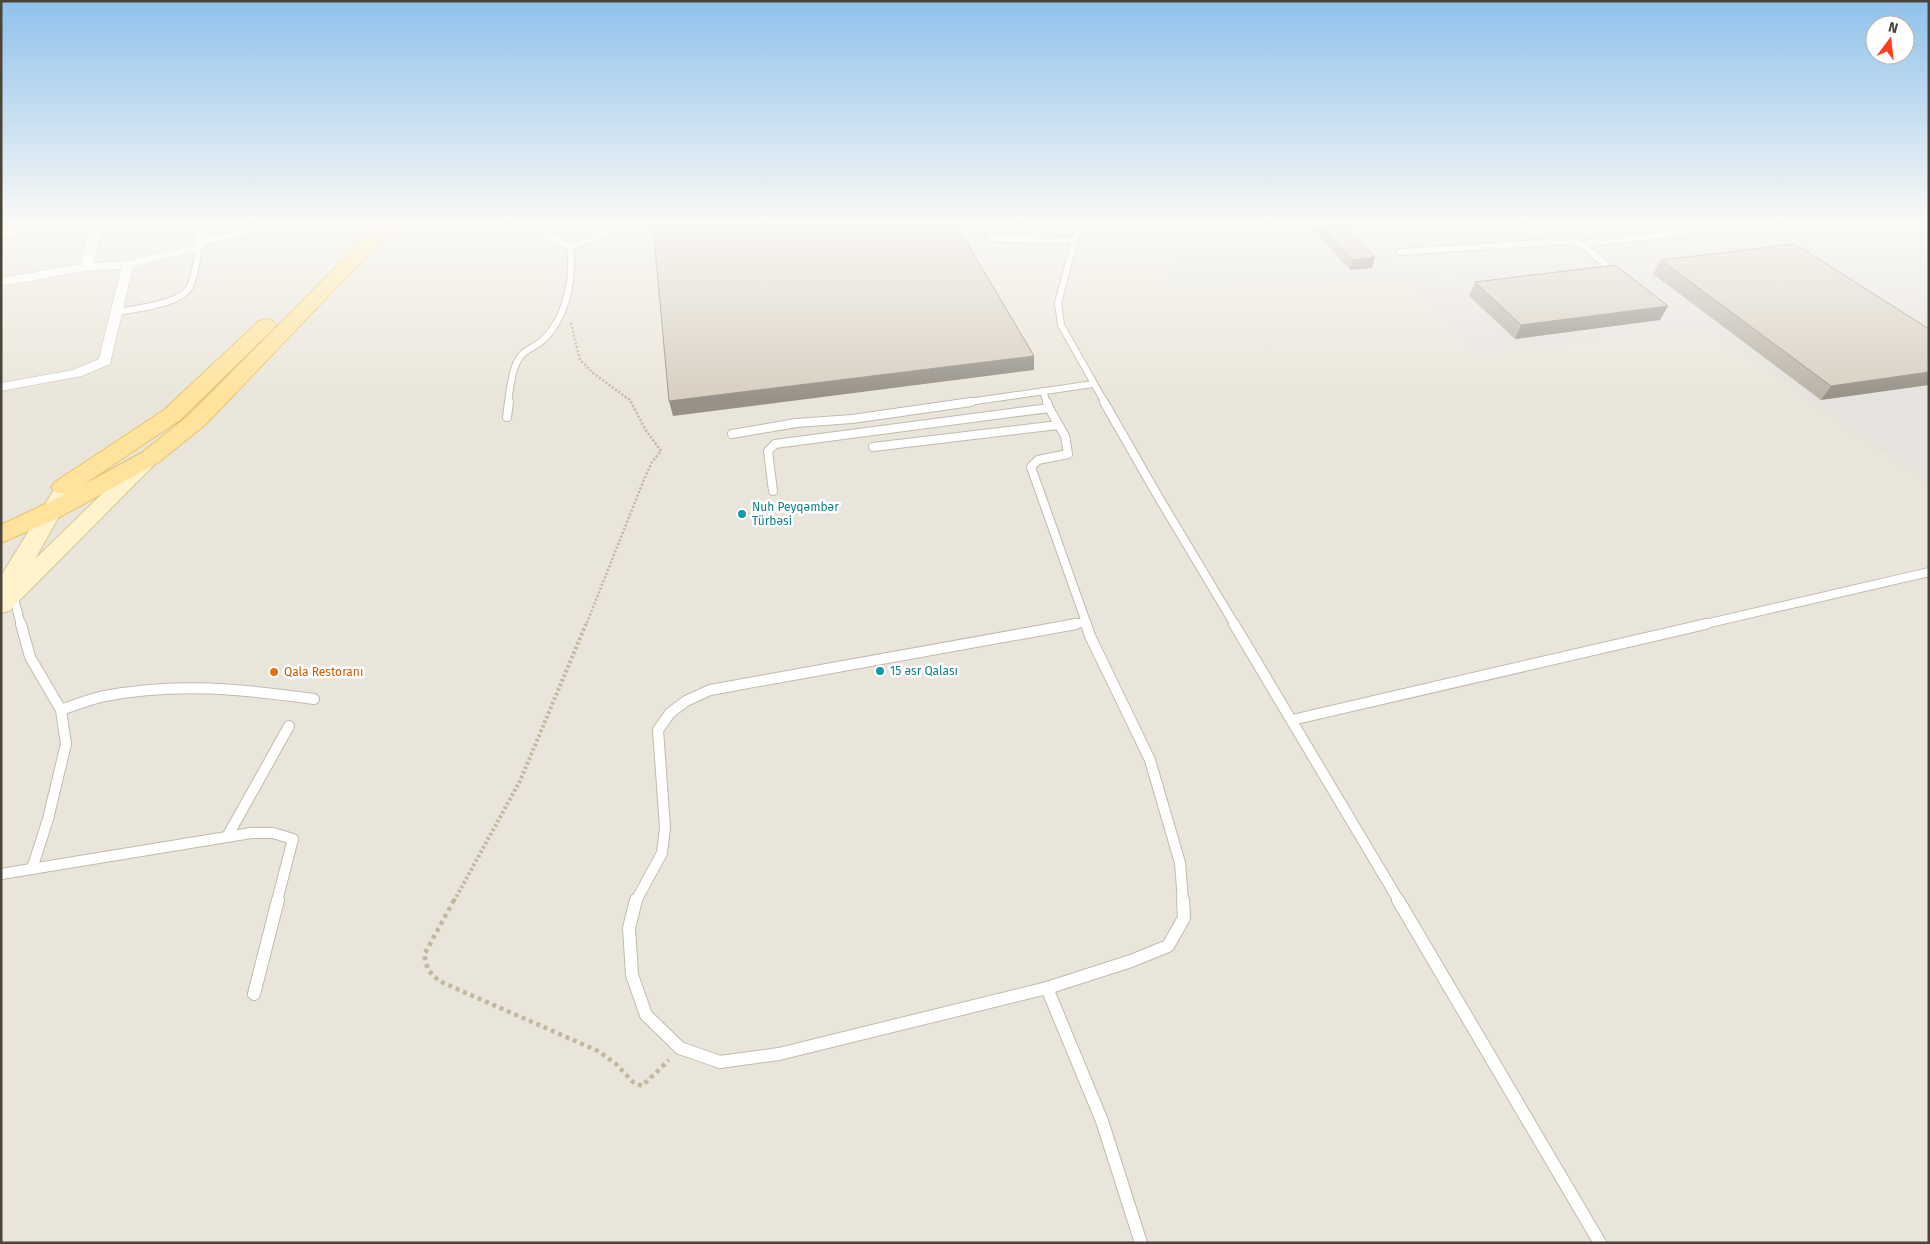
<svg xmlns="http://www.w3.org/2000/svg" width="1930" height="1244" viewBox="0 0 1930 1244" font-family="'Fira Sans',sans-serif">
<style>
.residential{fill:#eae5da}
.industrial{fill:#e6e2dd}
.parking{fill:#e5e3e0}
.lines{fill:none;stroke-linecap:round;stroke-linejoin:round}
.lane-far3-casing{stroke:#c2bbae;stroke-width:8}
.lane-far2-casing{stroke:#c2bbae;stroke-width:10}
.lane-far1-casing{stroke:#c2bbae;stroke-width:12}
.lane-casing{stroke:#c2bbae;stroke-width:14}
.street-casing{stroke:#c2bbae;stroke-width:1}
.secondary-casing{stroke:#d6c79b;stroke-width:2}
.primary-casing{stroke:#e6c16a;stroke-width:2}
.path-far2{stroke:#c4b79f;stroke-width:2.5;stroke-dasharray:2 2;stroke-linecap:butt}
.path-far1{stroke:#c4b79f;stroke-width:4;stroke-dasharray:2.5 2.5;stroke-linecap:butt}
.path{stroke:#c4b79f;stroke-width:4.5;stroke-dasharray:4 4;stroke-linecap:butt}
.lane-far3{stroke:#fff;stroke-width:6}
.lane-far2{stroke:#fff;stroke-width:8}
.lane-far1{stroke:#fff;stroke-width:10}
.lane{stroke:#fff;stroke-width:12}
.street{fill:#fff;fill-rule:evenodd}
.secondary{fill:#fff3cd;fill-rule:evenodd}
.primary{fill:#ffe39c;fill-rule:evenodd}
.wall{fill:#bab2a6}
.shaded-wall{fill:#979187}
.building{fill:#d8cfc1;stroke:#979187}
.culture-dot{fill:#0f9aa8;stroke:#fff;stroke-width:2}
.food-dot{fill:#e8710a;stroke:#fff;stroke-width:2}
.labels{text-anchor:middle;stroke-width:5;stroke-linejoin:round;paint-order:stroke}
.culture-label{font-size:12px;fill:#0d838f;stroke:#fff;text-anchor:start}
.food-label{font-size:12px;fill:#c56008;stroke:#fff;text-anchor:start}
</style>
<rect width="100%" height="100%" fill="#f6f3ec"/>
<!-- residential -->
<rect class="residential" x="1" y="224" width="1928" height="1019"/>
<!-- industrial -->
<path class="industrial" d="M1172,224H1356L1405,268L1583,248L1865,224H1906L1929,236V483L1702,327L1476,356L1407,282L1168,289Z"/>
<!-- parking -->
<path class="parking" d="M1574,249L1594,263L1442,281L1426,266Z"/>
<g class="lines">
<defs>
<g id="lane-far3">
<path d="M990,224L988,226L992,237L996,239L1074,240"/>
<path d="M1061,224H1078"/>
<path d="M1079,224L1058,303L1061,325L1105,403"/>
<path d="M200,242L259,230L270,224"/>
<path d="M1582,244L1616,274"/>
<path d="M570,247L618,229"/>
<path d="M1400,252L1566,241L1582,244L1759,224"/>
<path d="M117,312C134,309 180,304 189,288C196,277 196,260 199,247"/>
<path d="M1043,391L1047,403"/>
<path d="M508,403C510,389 511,374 517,362C522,350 534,348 543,340C567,317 574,278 570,247L528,224"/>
<path d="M962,403L1093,384"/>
</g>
<g id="lane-far2">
<path d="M1104,402L1159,498L1235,625"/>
<path d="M1049,408L1065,436L1068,454L1038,460L1031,467L1086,622"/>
<path d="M507,417L509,402"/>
<path d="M732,434L796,423L852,419L971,402"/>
<path d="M873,447L1058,425"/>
<path d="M773,491L768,451L775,444L1049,408L1047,402"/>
<path d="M13,595L21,625"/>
<path d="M1086,622L1087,625"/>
<path d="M1070,625L1086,622"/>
<path d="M1701,625L1929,572"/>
</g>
<g id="lane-far1">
<path d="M21,624L30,657L61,710L66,744L48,819L32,869"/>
<path d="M1086,624L1090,636L1150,760L1180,863L1183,901"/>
<path d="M1234,624L1399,901"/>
<path d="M61,710C75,705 90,699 105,696C176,682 243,689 314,699"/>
<path d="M1292,720L1706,624"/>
<path d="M227,837L289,726"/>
<path d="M1,874L251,833H273L293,839L277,901"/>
<path d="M636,901L662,853L665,828L658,730L670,713L686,701L710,690L1076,624"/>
</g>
<g id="lane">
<path d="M636,900L629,928L632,975L646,1015L680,1048L720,1062L779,1054L1047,988L1131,961L1168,946L1184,918L1183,900"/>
<path d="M1398,900L1600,1243"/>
<path d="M1047,988L1102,1121L1141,1243"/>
<path d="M254,994L278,900"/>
</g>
<g id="street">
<path d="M42,224H66L60,227L1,238V232Z"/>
<path d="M91,224H103L93,263L128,261L194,245L200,224H212L203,249L133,267L110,364L82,376L1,391V383L73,370L99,359L121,269L86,271L1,286V278L81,264Z"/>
</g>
<g id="secondary">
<path d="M1916,224H1929V232L1919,227Z"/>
<path d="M151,451L158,453L161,457L158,461L9,611L1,613V576L60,480L67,478L74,480L77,485L35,559L144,453Z"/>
</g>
<path id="primary" d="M379,224H397L206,424L159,462L62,516L1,543V525L66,494L55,492L51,487L55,482L164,410L259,321L266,319L273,321L276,325L273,329L180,420L83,485L143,452L190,414Z"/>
</defs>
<!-- lane-far3 casing -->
<use href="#lane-far3" class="lane-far3-casing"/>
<!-- lane-far2 casing -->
<use href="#lane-far2" class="lane-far2-casing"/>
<!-- lane-far1 casing -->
<use href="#lane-far1" class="lane-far1-casing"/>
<!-- lane casing -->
<use href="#lane" class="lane-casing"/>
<!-- street casing -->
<use href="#street" class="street-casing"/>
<!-- secondary casing -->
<use href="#secondary" class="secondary-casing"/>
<!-- primary casing -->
<use href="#primary" class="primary-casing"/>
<!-- path-far2 -->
<path class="path-far2" d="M571,323L580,360L593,373L630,400L645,429L661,451L652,462L645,477L586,625"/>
<!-- path-far1 -->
<path class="path-far1" d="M454,901L520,781L586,624"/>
<!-- path -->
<path class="path" d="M454,900L424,955L428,970L439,981L598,1051L616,1064L633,1082L642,1086L669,1060"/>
<!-- lane-far3 -->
<use href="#lane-far3" class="lane-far3"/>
<!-- lane-far2 -->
<use href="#lane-far2" class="lane-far2"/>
<!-- lane-far1 -->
<use href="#lane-far1" class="lane-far1"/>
<!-- lane -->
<use href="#lane" class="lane"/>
<!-- street -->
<use href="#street" class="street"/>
<!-- secondary -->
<use href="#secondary" class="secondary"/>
<!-- primary -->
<use href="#primary" class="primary"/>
</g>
<!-- wall -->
<g class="wall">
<path d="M1308,224H1343L1372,268L1350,270Z"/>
<path d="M1661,260L1929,329L1821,400L1653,274Z"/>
<path d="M1475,282L1668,306L1660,320L1515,339L1469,296Z"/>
</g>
<!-- shaded-wall -->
<g class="shaded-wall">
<path d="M1375,257L1372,268L1350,270L1353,260Z"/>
<path d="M1668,306L1660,320L1515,339L1521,325Z"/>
<path d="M1034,356V370L673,416L669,401Z"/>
<path d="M1929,372V385L1821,400L1831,386Z"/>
</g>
<!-- building -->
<g class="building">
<path d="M670,224H956L1034,356L669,401L653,226Z"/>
<path d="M1320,224H1343L1375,257L1353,260Z"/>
<path d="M1795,244L1929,329V372L1831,386L1661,260Z"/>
<path d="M1615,265L1668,306L1521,325L1475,282Z"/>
</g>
<!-- sky -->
<linearGradient id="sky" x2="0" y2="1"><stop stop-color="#8fc1ec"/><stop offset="0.56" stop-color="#fbfaf6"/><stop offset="1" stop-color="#fbfaf6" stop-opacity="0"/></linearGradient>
<rect width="1930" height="398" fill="url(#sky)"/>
<!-- markers -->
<g class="culture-dot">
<circle cx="742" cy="514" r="5"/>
<circle cx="880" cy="671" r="5"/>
</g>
<circle class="food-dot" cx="274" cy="672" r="5"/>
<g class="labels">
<!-- culture labels -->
<g class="culture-label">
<text x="752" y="511">Nuh Peyqəmbər<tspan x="752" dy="14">Türbəsi</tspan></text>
<text x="890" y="675">15 əsr Qalası</text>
</g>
<!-- food labels -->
<g class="food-label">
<text x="284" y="676">Qala Restoranı</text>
</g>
</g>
<!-- border -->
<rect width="1930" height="1244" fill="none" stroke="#4b4439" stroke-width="5"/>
<!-- north arrow -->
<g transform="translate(1890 40) rotate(15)"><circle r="24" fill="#ffffff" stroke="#b7b4b0"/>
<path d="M0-4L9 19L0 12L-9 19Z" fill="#fc3f1d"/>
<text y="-8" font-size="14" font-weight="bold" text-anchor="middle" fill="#4b4439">N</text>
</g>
</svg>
